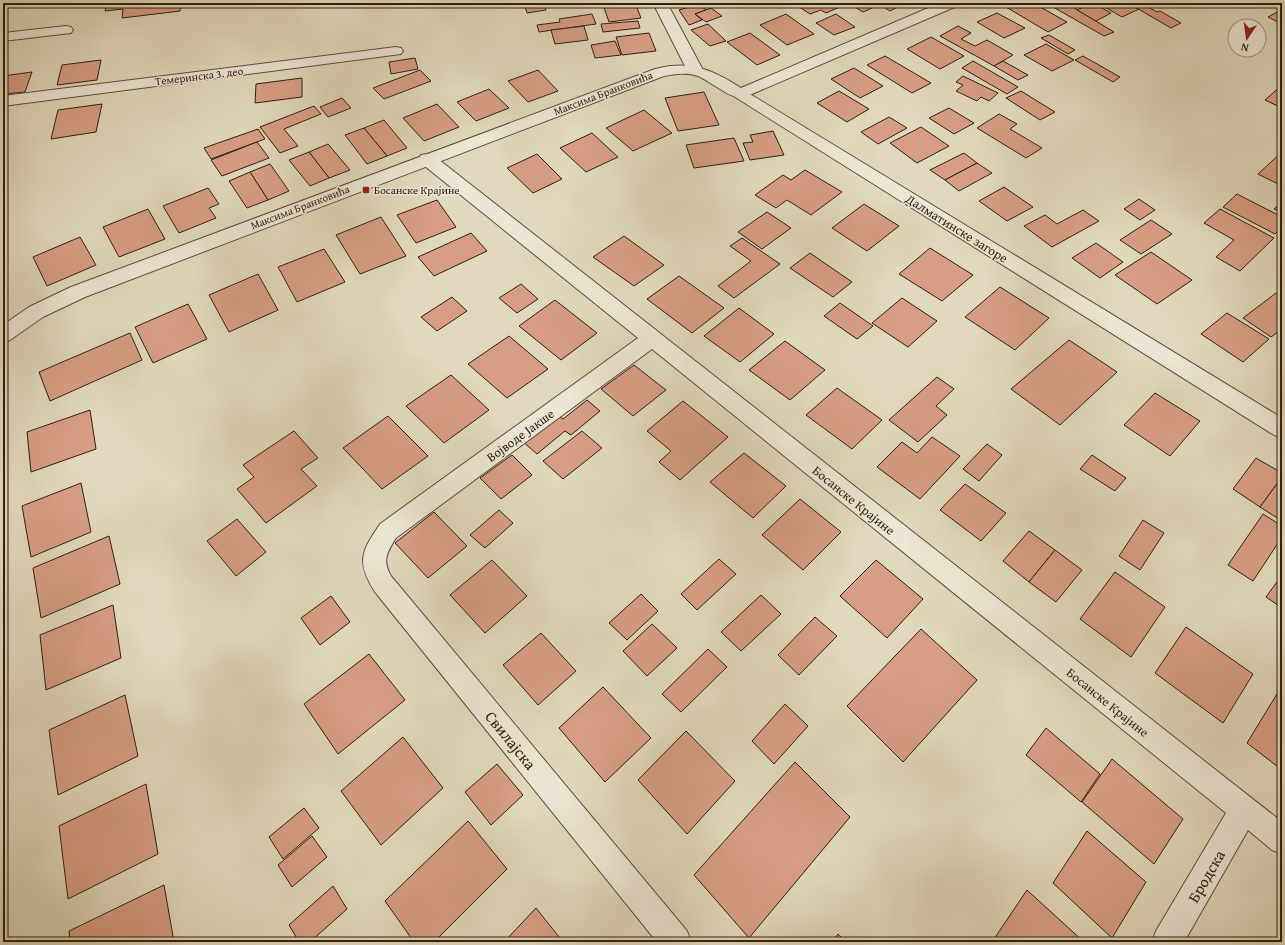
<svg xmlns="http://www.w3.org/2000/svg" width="1285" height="945" viewBox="0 0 1285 945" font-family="'Gentium Book Plus',serif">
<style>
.building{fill:#d79e85;stroke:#2f1e0f}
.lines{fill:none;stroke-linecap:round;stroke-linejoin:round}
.minor-casing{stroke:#5c4d3a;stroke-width:2}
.tertiary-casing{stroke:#5c4d3a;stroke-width:2}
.minor{fill:#ece6d4;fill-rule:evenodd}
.tertiary{fill:#ece6d4;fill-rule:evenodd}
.poi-dot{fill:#8f2418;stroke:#ece6d4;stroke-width:1.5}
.labels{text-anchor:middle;stroke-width:3;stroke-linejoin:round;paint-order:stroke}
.far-street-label{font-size:11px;fill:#2f1e0f;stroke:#ece6d4}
.far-poi-label{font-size:11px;fill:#2f1e0f;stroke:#ece6d4;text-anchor:start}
.street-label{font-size:13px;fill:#2f1e0f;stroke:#ece6d4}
.near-street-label{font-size:16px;fill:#2f1e0f;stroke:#ece6d4}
</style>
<rect width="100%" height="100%" fill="#e1d9bd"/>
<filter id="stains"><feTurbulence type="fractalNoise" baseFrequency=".005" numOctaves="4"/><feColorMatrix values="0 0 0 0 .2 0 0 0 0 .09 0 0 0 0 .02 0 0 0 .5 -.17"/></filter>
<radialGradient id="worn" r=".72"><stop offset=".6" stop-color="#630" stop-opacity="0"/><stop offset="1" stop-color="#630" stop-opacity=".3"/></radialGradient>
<!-- building -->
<g class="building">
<path d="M107,3H181L180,11L122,18L123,9L105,11Z"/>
<path d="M524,3H543L546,10L527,13Z"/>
<path d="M626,3H635L641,18L609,22L603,5Z"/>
<path d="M793,3H838L842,6L826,13L821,10L810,14Z"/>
<path d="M848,3H876L879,5L863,12Z"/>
<path d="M877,3H895L900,6L890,11Z"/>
<path d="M1015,3H1033L1067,22L1048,32L1006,7Z"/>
<path d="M1046,3H1066L1114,32L1104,36Z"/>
<path d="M1093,3L1111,13L1096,21L1077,10Z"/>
<path d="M1098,3H1128L1139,9L1122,17Z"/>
<path d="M699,4L706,10L695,14L702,20L689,25L679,10Z"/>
<path d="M1143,4L1157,12L1160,11L1181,23L1171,28L1135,7Z"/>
<path d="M711,8L722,16L706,22L695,14Z"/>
<path d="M1279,11L1282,13V24L1268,17Z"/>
<path d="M997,13L1025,28L1004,38L977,22Z"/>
<path d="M592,14L596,24L539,32L537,25L560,22L559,19Z"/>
<path d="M786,14L814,34L787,45L760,25Z"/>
<path d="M836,14L855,27L834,35L816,23Z"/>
<path d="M638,21L640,28L603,32L601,24Z"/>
<path d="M708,24L726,41L710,46L691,30Z"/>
<path d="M584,26L588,40L555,44L551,30Z"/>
<path d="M958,26L971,33L961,39L975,46L987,40L1013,55L994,66L940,36Z"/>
<path d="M649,33L656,51L622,55L616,37Z"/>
<path d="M750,33L780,55L757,65L727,42Z"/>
<path d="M1049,35L1075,50L1068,54L1041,38Z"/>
<path d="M931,37L964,56L940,69L907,49Z"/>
<path d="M615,41L621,55L595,58L591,45Z"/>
<path d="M1046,44L1074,60L1052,71L1024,55Z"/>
<path d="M885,56L931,83L912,93L867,65Z"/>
<path d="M1083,56L1120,77L1113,82L1075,60Z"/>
<path d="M415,58L418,69L391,74L389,62Z"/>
<path d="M101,60L97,80L57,85L62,65Z"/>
<path d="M973,61L1018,87L1007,94L962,68Z"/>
<path d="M1003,61L1028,75L1018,80L994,66Z"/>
<path d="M854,68L883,86L860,98L831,79Z"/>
<path d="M420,70L431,81L384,99L373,88Z"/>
<path d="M538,70L558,91L528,102L508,81Z"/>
<path d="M32,72L25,92L3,94V76Z"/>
<path d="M963,76L998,93L989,101L981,97L977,101L956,91L963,85L956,82Z"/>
<path d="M302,78V97L255,103L256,84Z"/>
<path d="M1282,85V108L1265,100Z"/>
<path d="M489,89L509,108L476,121L457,102Z"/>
<path d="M839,91L869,109L847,122L817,103Z"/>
<path d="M1021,91L1055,112L1040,120L1006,98Z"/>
<path d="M704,92L719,125L678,131L665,98Z"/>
<path d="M342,98L351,108L328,117L320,107Z"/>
<path d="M102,104L96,132L51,139L58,110Z"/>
<path d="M437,104L459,127L424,141L403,118Z"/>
<path d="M314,106L321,114L284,129L298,146L280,153L260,127Z"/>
<path d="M949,108L974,123L954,134L929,118Z"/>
<path d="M644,110L672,133L633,151L606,128Z"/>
<path d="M999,114L1017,124L1010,129L1042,148L1026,158L977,128Z"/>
<path d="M889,117L907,128L878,144L861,132Z"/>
<path d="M384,120L407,148L387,156L364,128Z"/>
<path d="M921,127L949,146L917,163L890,143Z"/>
<path d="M364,128L387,156L367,164L345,135Z"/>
<path d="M258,129L265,139L211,159L204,148Z"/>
<path d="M773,131L784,155L750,160L743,143L753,142L750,135Z"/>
<path d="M592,133L618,157L586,172L560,148Z"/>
<path d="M734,138L744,161L694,168L686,145Z"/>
<path d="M257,142L269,158L222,176L211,160Z"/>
<path d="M328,144L350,170L329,178L309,152Z"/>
<path d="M309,152L329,178L310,186L289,160Z"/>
<path d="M1282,152V186L1258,174Z"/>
<path d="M964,153L977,163L945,180L930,170Z"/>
<path d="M537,154L562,179L533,193L507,168Z"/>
<path d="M977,163L992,173L959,191L945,180Z"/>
<path d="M270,164L289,191L268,200L250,172Z"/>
<path d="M805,170L842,192L811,215L787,200L776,208L755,195L783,175L791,180Z"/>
<path d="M250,172L268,200L247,208L229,181Z"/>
<path d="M1004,187L1033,207L1007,221L979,201Z"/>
<path d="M208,188L219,204L209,208L216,218L179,233L163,206Z"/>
<path d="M1237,194L1282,217V227L1275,234L1223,207Z"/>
<path d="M1139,199L1155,210L1140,220L1124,209Z"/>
<path d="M437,200L456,227L416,243L397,215Z"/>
<path d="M1282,202V213L1274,209Z"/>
<path d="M864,204L899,226L867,251L832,228Z"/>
<path d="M148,209L165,239L119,257L103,227Z"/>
<path d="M1220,209L1274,238L1240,271L1216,257L1234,240L1204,223Z"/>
<path d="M1083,210L1099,221L1052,247L1024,226L1045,215L1057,224Z"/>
<path d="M767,212L791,228L762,249L738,232Z"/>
<path d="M381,217L406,256L360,274L336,235Z"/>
<path d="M1151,220L1172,234L1141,254L1120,240Z"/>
<path d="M471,233L487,251L434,276L418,257Z"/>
<path d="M624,236L664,265L634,286L593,257Z"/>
<path d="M80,237L96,265L47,286L33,257Z"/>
<path d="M742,238L780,264L734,298L718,286L751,261L730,246Z"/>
<path d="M1096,243L1123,262L1100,278L1072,258Z"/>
<path d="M930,248L973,275L942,301L899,274Z"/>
<path d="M324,249L345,282L297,302L278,267Z"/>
<path d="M1151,252L1192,280L1157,304L1115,275Z"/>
<path d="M810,253L852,282L833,297L790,268Z"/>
<path d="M258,274L278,310L229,332L209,295Z"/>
<path d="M679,276L724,308L692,333L647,299Z"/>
<path d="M521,284L538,299L517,313L499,298Z"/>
<path d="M1000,287L1049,318L1015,350L965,317Z"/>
<path d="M1276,293L1282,296V329L1271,337L1243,318Z"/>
<path d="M452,297L467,311L437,331L421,317Z"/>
<path d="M902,298L937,321L908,347L872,323Z"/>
<path d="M555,300L597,333L561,360L519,326Z"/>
<path d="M840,303L873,326L857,339L824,316Z"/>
<path d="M188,304L207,339L153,363L135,327Z"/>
<path d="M739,308L774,334L740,362L704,336Z"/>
<path d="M1227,313L1269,339L1243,362L1201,334Z"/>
<path d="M130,333L142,360L50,401L39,372Z"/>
<path d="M509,336L548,369L507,398L468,364Z"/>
<path d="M1069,340L1117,372L1060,425L1011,389Z"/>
<path d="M785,341L825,370L790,400L749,370Z"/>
<path d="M634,365L666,390L633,416L601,389Z"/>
<path d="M451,375L489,410L444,443L406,406Z"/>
<path d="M937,377L954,389L936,406L947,415L918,442L889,420Z"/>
<path d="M837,388L882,420L852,449L806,415Z"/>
<path d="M1155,393L1200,421L1170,456L1124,425Z"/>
<path d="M587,400L600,411L571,435L565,431L537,454L522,441L556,414L563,419Z"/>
<path d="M683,401L728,437L680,480L659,462L671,451L647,431Z"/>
<path d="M90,410L96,449L31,472L27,432Z"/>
<path d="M388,416L428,456L382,489L343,448Z"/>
<path d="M294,431L318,458L301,469L317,486L266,523L237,489L254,477L243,465Z"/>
<path d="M582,431L602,448L563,479L543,461Z"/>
<path d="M932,437L960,456L920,499L877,467L902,442L917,453Z"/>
<path d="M987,444L1002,455L979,481L963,469Z"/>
<path d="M744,453L786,486L753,518L710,482Z"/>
<path d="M512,455L532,475L501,499L480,478Z"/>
<path d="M1092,455L1126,478L1115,491L1080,469Z"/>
<path d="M1256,458L1282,473V477L1260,507L1233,489Z"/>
<path d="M1282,477V521L1260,507Z"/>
<path d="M81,483L91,532L31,557L22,506Z"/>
<path d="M965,484L1006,513L981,541L940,510Z"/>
<path d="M800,499L841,532L803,570L762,535Z"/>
<path d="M499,510L513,523L485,548L470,535Z"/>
<path d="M434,512L467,546L428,578L395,543Z"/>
<path d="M1263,514L1282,526V537L1253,581L1228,565Z"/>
<path d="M237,519L266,552L236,576L207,541Z"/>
<path d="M1143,520L1164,533L1140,570L1119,556Z"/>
<path d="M1029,531L1055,550L1029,582L1003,561Z"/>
<path d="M109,536L120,584L41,618L33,568Z"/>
<path d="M1055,550L1082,570L1056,602L1029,582Z"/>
<path d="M719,559L736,574L697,610L681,594Z"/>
<path d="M492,560L527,596L485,633L450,595Z"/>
<path d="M876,560L923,599L887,638L840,596Z"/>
<path d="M1115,572L1165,607L1131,657L1080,619Z"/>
<path d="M1282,575V608L1266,597Z"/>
<path d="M641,594L658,611L627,640L609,623Z"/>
<path d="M761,595L781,614L741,651L721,632Z"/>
<path d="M331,596L350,622L320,645L301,618Z"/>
<path d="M113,605L121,658L46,690L40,635Z"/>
<path d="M815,617L837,636L799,675L778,655Z"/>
<path d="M652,624L677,648L647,676L623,651Z"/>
<path d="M1186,627L1253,674L1223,723L1155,673Z"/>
<path d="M921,629L977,680L903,762L847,706Z"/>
<path d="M541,633L576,671L538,705L503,665Z"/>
<path d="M708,649L727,667L681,712L662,694Z"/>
<path d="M369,654L405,700L338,754L304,704Z"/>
<path d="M603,687L651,738L605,782L559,728Z"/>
<path d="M1280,689L1282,690V770L1247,743Z"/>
<path d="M125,695L138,756L58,795L49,730Z"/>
<path d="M785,704L808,726L774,764L752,741Z"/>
<path d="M1046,728L1100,774L1081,802L1026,755Z"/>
<path d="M686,731L735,781L687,834L638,780Z"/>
<path d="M403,737L443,788L381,845L341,791Z"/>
<path d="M1112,759L1183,819L1154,864L1082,802Z"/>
<path d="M795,762L850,817L749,938L694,875Z"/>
<path d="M497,764L523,795L491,825L465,792Z"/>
<path d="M146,784L158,854L68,899L59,826Z"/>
<path d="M304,808L319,828L283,859L269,837Z"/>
<path d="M468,821L507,869L434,942H414L385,901Z"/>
<path d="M1087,831L1146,882L1112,938L1053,883Z"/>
<path d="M312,836L327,857L292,887L278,865Z"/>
<path d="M164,885L174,942H70L69,931Z"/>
<path d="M333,886L347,909L310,942H299L289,925Z"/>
<path d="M1027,890L1084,942H992Z"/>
<path d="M536,908L563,942H504Z"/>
<path d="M838,934L846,942H832Z"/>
</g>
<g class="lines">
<defs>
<g id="minor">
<path d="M653,3H667L703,70L700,73L695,75L690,73L687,70Z"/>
<path d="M66,26L71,27L73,30L71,33L3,41V33Z"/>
<path d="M396,47L401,48L403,51L401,54L3,106V96Z"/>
<path d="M740,89L745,91L1282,418V438L1274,435L735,97L732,94L735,91Z"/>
<path d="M427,154L433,155L1282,822V854L1272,850L1248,830L1184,942H1152L1156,931L1226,813L652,349L396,538C387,552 382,561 391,576L687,931L691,942H657L375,592C356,562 361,552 380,524L638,338L421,163L419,159L421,155Z"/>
</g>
<path id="tertiary" d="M940,3H959L957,6L745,97C732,101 712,82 698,76C687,72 675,74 664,76L85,297L43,317L10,340L3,343V325L29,307L71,287L655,69C690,60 711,69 741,88Z"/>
</defs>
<!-- minor casing -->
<use href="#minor" class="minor-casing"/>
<!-- tertiary casing -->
<use href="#tertiary" class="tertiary-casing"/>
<!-- minor -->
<use href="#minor" class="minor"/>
<!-- tertiary -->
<use href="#tertiary" class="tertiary"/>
</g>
<!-- markers -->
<rect class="poi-dot" x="362" y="186" width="8" height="8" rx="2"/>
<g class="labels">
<!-- far-street labels -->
<g class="far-street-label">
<text transform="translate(199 76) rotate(-7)" y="4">Темеринска 3. део</text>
<text transform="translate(603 93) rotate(-21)" y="4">Максима Бранковића</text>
<text transform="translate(300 207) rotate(-21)" y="4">Максима Бранковића</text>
</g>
<!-- far-poi labels -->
<g class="far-poi-label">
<text x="374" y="194">Босанске Крајине</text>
</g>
<!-- street labels -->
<g class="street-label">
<text transform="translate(957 228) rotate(32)" y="5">Далматинске загоре</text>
<text transform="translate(520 435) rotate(-36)" y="5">Војводе Јакше</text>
<text transform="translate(854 500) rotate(39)" y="5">Босанске Крајине</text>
<text transform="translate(1108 702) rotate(39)" y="5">Босанске Крајине</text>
</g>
<!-- near-street labels -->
<g class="near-street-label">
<text transform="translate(511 740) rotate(51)" y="6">Свилајска</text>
<text transform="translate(1206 876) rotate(-60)" y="6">Бродска</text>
</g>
</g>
<!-- margin -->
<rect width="1285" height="945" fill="none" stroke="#e1d9bd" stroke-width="16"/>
<rect x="4" y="4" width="1277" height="937" fill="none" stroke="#2f1e0f" stroke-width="2"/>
<rect x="8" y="8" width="1269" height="929" fill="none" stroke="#2f1e0f"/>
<!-- north arrow -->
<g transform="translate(1247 38) rotate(193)"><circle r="19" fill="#ece6d4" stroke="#a09685"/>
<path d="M0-3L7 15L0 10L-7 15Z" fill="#8f2418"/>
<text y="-6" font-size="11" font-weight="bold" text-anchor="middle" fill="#2f1e0f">N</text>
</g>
<rect width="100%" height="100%" filter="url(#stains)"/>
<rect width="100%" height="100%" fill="url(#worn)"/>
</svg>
